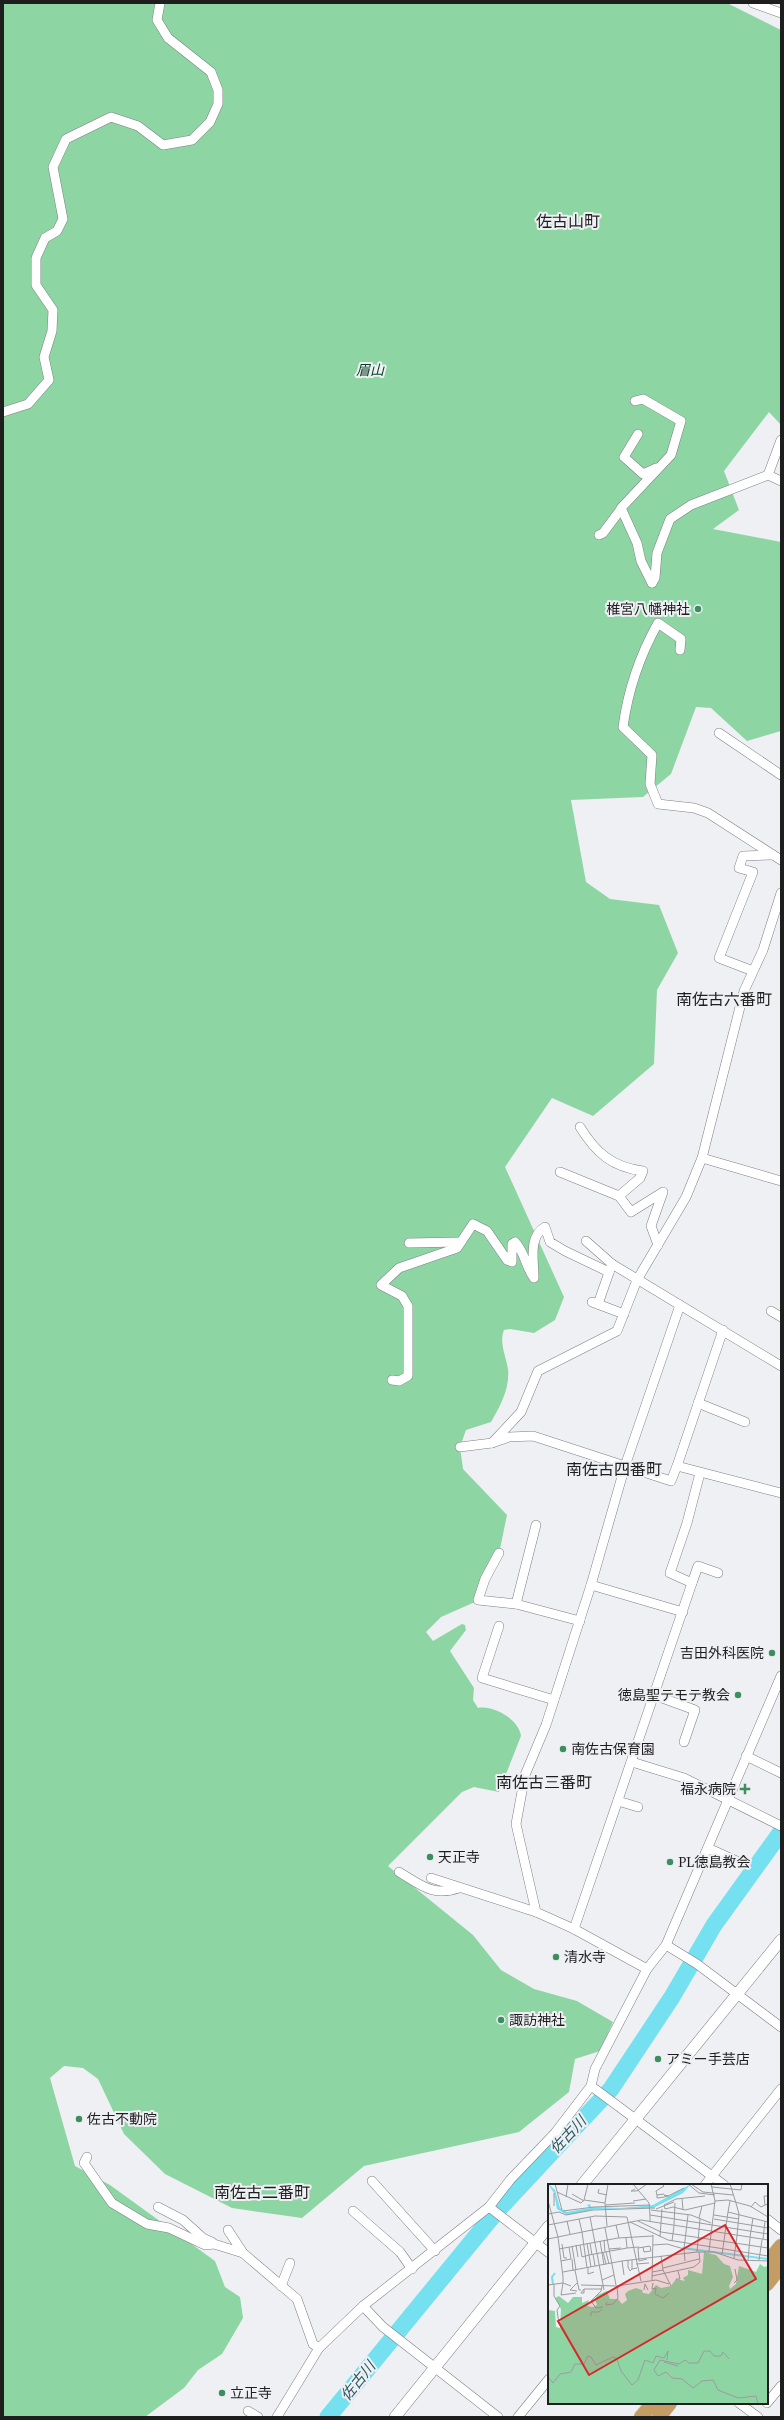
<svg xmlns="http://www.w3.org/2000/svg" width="784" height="2420" viewBox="0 0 784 2420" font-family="'Source Serif 4','Noto Sans JP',serif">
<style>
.forest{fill:#8dd6a4}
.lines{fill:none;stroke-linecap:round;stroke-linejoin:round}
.river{stroke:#74e0f0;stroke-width:17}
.minor-casing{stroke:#7e7f82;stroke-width:10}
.tertiary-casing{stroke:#7e7f82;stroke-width:12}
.trunk-casing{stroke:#cecece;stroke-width:15}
.minor{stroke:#fff;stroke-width:9}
.tertiary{stroke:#fff;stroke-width:11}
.trunk{stroke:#c49c64;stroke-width:14}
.poi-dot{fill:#3c8e5f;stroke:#eff0f4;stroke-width:1.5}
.labels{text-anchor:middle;stroke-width:4;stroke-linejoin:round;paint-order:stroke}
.park-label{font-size:14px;font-style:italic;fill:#043f20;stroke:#eff0f4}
.poi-label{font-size:14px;fill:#1e1e1f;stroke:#eff0f4;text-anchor:start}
.water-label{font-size:15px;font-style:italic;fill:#29595f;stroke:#eff0f4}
.quarter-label{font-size:16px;fill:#1e1e1f;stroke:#eff0f4}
.inset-river{fill:none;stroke:#74e0f0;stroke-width:2}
.inset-road{fill:none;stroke:#9b9c9f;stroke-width:1}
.view{fill:#d62828;fill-opacity:0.15;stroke:#d62828;stroke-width:2}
.inset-edge{fill:none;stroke:#1e1e1f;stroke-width:2}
</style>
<rect width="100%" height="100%" fill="#eff0f4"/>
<!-- forest -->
<path class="forest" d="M3,3H727L781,30V425L769,412L724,471L739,510L713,529L781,542V731L747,741L711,708L696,707L671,774L643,797L571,800L586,882L610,899L659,905L678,953L657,990L654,1064L593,1116L552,1098L505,1167L564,1297L555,1320L534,1333L510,1329L504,1330C499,1343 506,1356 508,1369C510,1389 500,1406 491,1422L466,1430L460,1447L463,1469L507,1515L500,1549L475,1602L441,1617L426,1632L433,1641L462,1624L465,1625L466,1630L450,1651L474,1688L473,1700L478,1708C493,1705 519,1719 521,1736L499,1792L474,1787L462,1792L388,1866L473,1935L501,1970L534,1989L577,2001L613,2022L600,2051L575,2059L569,2092L519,2132L364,2166L302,2218L232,2208L165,2174L124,2134L98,2079L83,2068L64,2066L50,2078L75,2166L110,2185L215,2261L225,2287L240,2297L243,2318L222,2354L198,2370L184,2388L145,2417H3Z"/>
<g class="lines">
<!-- river -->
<path class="river" d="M328,2417L497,2211L611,2089L672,1997L714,1925L781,1832"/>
<defs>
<g id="minor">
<path d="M753,3L781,13"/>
<path d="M635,401L643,399L681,421L671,455L621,508L637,543L641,561L652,583"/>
<path d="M3,412L28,404L49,380L44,357L52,331L53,310L36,285V258L45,238L57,231L63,219L53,167L66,139L111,117L138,126L163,145L192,140L210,122L218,104V90L211,72L168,38L157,20L160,3"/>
<path d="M638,434L624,457L643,474L656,468"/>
<path d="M768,475L781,440"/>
<path d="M599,535L603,533L621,509"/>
<path d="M652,583L655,578L657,553L670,519L691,505L768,475L781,481"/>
<path d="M680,650L681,639L658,623C640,655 628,690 623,727L652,755L650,784L658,804L694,808L708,813L781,860"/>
<path d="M719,733L781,775"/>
<path d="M753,971L719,958L753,872L739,868L743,856L773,855"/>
<path d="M702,1158L781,1181"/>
<path d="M560,1172L619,1196L640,1178L643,1171C612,1167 596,1153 580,1127"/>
<path d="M619,1196L631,1212L663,1192L651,1226L658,1245"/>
<path d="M586,1241L612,1264"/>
<path d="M409,1243L461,1242"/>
<path d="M592,1302L624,1314"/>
<path d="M598,1304L612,1264L781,1366"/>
<path d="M771,1311L781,1317"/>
<path d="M723,1330L677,1466L781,1493"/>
<path d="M392,1380L399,1381L408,1376V1306L402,1296L381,1285L399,1268L457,1248L473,1224L487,1231L507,1260L512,1262V1244L515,1242C525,1252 525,1266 534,1278C534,1260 528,1237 545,1227L550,1242L565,1251L609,1272"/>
<path d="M698,1403L745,1422"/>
<path d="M492,1443L521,1412L538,1371L617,1331L637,1280L686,1197L702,1158L744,991L763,950L781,893"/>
<path d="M460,1447L492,1443L509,1437L533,1436L671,1481L677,1466"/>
<path d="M499,1553L485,1579L478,1600L516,1604L580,1621"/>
<path d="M692,1583L698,1566L718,1573"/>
<path d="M591,1585L683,1612"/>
<path d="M516,1604L536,1525"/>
<path d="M499,1626L482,1678L554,1700"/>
<path d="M654,1695L695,1710L684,1742"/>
<path d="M746,1756L781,1773"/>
<path d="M632,1762L684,1778L781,1826"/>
<path d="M618,1801L638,1807"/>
<path d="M708,1848L739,1862"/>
<path d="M399,1872C421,1885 433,1897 459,1888"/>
<path d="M431,1878L536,1912"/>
<path d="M574,1929L692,1583L670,1573L687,1523L700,1473"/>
<path d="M666,1945L697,1964L781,2027"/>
<path d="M647,1969L574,1929L536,1912L516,1824L525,1775L546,1725L591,1585L625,1466L680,1305"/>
<path d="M591,2086L724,2185"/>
<path d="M87,2157L84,2163L112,2203L147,2224L169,2228L205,2245L214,2244L243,2253"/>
<path d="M372,2181L435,2251"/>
<path d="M705,2185L781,2089"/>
<path d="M158,2207L183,2220L203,2238L212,2242"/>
<path d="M489,2207L549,2253"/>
<path d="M353,2211L400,2252L412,2269"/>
<path d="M767,2219L781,2230"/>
<path d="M228,2230L243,2253L297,2299L313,2344L319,2348"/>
<path d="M281,2286L290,2263"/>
<path d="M363,2306L383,2327L498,2417"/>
<path d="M739,2403L758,2417"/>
<path d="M767,2403L781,2386"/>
<path d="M248,2411L258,2417"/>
<path d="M277,2417L319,2348L363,2306L489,2207L510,2180L555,2133L591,2086L595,2069L647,1969L666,1945L781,1676"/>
<path d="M518,2417L549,2379"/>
</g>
<g id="tertiary">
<path d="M582,2185L781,1940"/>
<path d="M395,2417L549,2226"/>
</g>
<g id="trunk">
<path d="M767,2263L781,2246"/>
<path d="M767,2284L781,2266"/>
<path d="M641,2417L653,2403"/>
<path d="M659,2417L670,2403"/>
</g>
</defs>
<!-- minor casing -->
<use href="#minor" class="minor-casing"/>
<!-- tertiary casing -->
<use href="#tertiary" class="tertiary-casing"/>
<!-- trunk casing -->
<use href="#trunk" class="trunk-casing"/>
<!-- minor -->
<use href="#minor" class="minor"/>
<!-- tertiary -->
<use href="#tertiary" class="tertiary"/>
<!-- trunk -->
<use href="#trunk" class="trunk"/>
</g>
<!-- markers -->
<g class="poi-dot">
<circle cx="698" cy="609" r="4"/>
<circle cx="772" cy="1653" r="4"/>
<circle cx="738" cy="1695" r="4"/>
<circle cx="563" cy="1749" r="4"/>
<path d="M743 1783h4v4h4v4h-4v4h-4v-4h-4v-4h4z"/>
<circle cx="430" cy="1857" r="4"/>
<circle cx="670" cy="1862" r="4"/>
<circle cx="556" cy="1957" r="4"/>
<circle cx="501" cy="2020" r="4"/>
<circle cx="658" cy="2059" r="4"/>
<circle cx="79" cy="2119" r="4"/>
<circle cx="222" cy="2393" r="4"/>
</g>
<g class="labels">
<!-- park labels -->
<g class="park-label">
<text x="370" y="375">眉山</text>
</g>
<!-- poi labels -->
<g class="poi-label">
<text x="690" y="614" text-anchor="end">椎宮八幡神社</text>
<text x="764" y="1658" text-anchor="end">吉田外科医院</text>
<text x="730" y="1700" text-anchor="end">徳島聖テモテ教会</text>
<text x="571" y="1754">南佐古保育園</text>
<text x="736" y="1794" text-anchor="end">福永病院</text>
<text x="438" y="1862">天正寺</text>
<text x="678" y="1867">PL徳島教会</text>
<text x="564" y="1962">清水寺</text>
<text x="509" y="2025">諏訪神社</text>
<text x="666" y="2064">アミー手芸店</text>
<text x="87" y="2124">佐古不動院</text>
<text x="230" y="2398">立正寺</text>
</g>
<!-- water labels -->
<g class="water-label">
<text transform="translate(568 2135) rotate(-47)" y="5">佐古川</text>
<text transform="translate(358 2381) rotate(-51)" y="5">佐古川</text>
</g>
<!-- quarter labels -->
<g class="quarter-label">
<text x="568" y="227">佐古山町</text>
<text x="724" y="1005">南佐古六番町</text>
<text x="614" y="1475">南佐古四番町</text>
<text x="544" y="1788">南佐古三番町</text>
<text x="262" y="2198">南佐古二番町</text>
</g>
</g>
<!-- overview -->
<g transform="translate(548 2184)">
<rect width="220" height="220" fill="#eff0f4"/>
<path d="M156,68L168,71L176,80L182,82L185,93L181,102L182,105L188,100L191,82L208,88L212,80L216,83L220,82V220H0V126L7,127L8,143L12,144L13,125L7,114L11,112L20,119L25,113H34V119L41,116L39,122L45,123L49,121L47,115L49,111L59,107L62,115H70L74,120L79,116L77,110L80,107L88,104L94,106L95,109L101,110L108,101L113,104L123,102L128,95L137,97L135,94L140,91V86L154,90Z" fill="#8dd6a4"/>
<path d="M0,0L7,6L12,24L19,28L42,24L39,21L42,20L43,23L73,24L105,21L143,0L135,9L105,24L48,25L19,31L9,25L6,9Z" fill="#74e0f0"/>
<path class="inset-river" d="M134,64L220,75M5,100L4,93L7,89"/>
<path class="inset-road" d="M7,0L14,26M40,0L36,16L57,19M85,0L101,19L102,31M140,0L151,9L167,11M143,0L155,8L185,11M182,0L188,19M164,3L193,6L194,0M51,5L50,9L59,11M87,5L83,7H89L99,0M9,8L33,19L36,16M6,9V22M24,10L36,17M116,10L109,11V14L117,13M109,11L108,7L116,2L114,0M121,12L116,11L118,13L136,4M18,13L20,0M134,14L135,26M0,17L10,53L15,93V99L0,101M85,17L98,15M167,17L180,16L202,22L220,33M182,17L180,28L220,38M188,19L191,30L189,52M220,19V12H216L217,21L220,20M57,21L87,19M116,21L117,25L125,23L137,26L167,19M116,21L128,15L157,12M203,23L207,18L213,23L217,21M108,25L126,18M103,26L143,31L163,39M15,27L46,23L102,21M0,30L11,28L18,31L45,26L107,24M166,31L191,35M42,33L56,106M151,34L154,22M31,35L34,48M166,35L220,44M19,37L22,50M90,37L113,48L220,64M102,37V31L220,50M82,38L120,56L220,72M0,41L47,32L79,33L93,97M68,41L71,54M126,41L127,19M59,42L57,19L60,0M57,44L68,101M34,48L39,84M177,49L180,28M112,53L114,25M202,53L205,34M78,54L79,64L91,63M0,55L93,36L220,56M215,55L217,37M56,56L57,68M52,57L56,81M124,57L126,42M42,59L44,71M14,60L16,74H19M28,61L30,73M32,61L34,73L41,71L39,59M105,61L119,60L136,65M24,62L28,86M95,63L96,68L103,67L102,62L90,64L91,77L99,75M11,65L70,54L105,52M61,65L73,64M161,67L167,17L163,0M55,68L58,80M58,68L61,80M149,68L152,35M45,70L47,82M174,70L177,50M41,71L79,64M41,71L43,83M186,74L189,52M24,75L25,87M80,76V83L82,87L84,85M84,76V85L89,84M200,76L202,54M211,76L214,56M13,77L23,75L21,63M74,77L76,91M137,77L136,65L140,31M88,80L101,79M40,84V90L46,88M115,84L151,75M27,86L31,106H33M115,86L123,102M15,88L74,77L149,68H166L190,76L220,77M104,88L115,86L113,72M104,92L146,83L152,78L151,68M128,95H132L130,87M54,96L66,91M104,96L105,51M105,99L104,105L108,104L107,110L115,114L121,109M186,99L189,96L187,85M6,100V112L12,122L9,126L11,140M33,101L69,102L108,96L121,100M23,102L15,99L13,111L28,109M54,102L53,107L43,117L48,124L55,123M36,105L33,109H36V105H53M96,106L97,100L100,106M29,107L22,106L30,98M59,118L58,121L65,120L70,114L69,102M43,132V128H51L54,125M181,175L175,168L173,172H166L162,167H156L150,179H141L137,176L131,180L112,176L106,186L110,192L118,188L124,194L134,195L145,204L154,197L165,196L170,206L190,214L208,212L210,220M116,178L130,182M0,186V193L5,199L12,190L23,188L27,180H36L40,172L43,173L48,181L65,173L69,175L73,187L84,201L90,196L97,176L105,179L108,172L116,174L120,167L119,176"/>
<path class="view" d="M177,41L208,95L41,191L10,137Z"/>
<rect width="220" height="220" class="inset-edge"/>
</g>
<!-- border -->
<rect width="784" height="2420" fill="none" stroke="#1e1e1f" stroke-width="8"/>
</svg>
